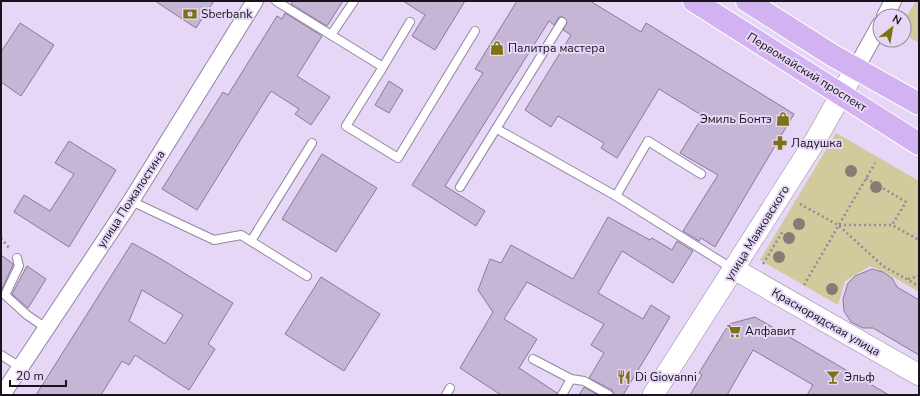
<svg xmlns="http://www.w3.org/2000/svg" width="920" height="396" viewBox="0 0 920 396" font-family="'Nunito Sans',sans-serif">
<style>
.green{fill:#d0ca9c}
.building{fill:#c4b6d4;stroke:#887b97;fill-rule:evenodd}
.lines{fill:none;stroke-linecap:round;stroke-linejoin:round}
.service-casing{stroke:#9386a2;stroke-width:10}
.minor-casing{stroke:#9386a2;stroke-width:18}
.tertiary-casing{stroke:#9386a2;stroke-width:22}
.primary-casing{stroke:#fff;stroke-width:24}
.path{stroke:#93889e;stroke-width:2.5;stroke-dasharray:2 3;stroke-linecap:butt}
.service{stroke:#fff;stroke-width:8}
.minor{stroke:#fff;stroke-width:16}
.tertiary{stroke:#fff;stroke-width:21}
.primary{stroke:#d3b2f2;stroke-width:22}
.tree{fill:#867c77}
.labels{text-anchor:middle;stroke-width:4;stroke-linejoin:round;paint-order:stroke}
.poi-label{font-size:12px;fill:#18131d;stroke:#e6d7f6;text-anchor:start}
.street-label{font-size:12px;fill:#18131d;stroke:#e6d7f6}
</style>
<rect width="100%" height="100%" fill="#e6d7f6"/>
<!-- green -->
<g class="green">
<path d="M916,1H919V43L904,34V21Z"/>
<path d="M836,133L919,181V292L885,272L870,266L845,281L838,305L760,260Z"/>
</g>
<!-- building -->
<g class="building">
<path d="M155,1H214L196,28Z"/>
<path d="M293,1H343L327,26L291,4Z"/>
<path d="M403,1H465L435,50L412,36L425,15Z"/>
<path d="M517,1H590L641,32L646,23L794,114L715,247L701,238L699,241L683,231L718,175L680,153L703,116L659,89L617,158L601,148L604,143L558,116L551,127L525,110L571,35L563,30L567,22L563,17H559L554,25L549,21L445,186L485,211L476,226L412,185L483,73L475,69Z"/>
<path d="M285,13L322,36L297,76L330,97L311,125L295,114L299,109L271,91L197,210L162,189L223,92L228,95L277,16L282,19Z"/>
<path d="M20,23L54,45L21,96L1,82V52Z"/>
<path d="M389,81L403,90L389,113L375,105Z"/>
<path d="M69,141L116,170L69,247L14,212L24,195L50,211L74,174L55,163Z"/>
<path d="M322,154L377,188L336,252L282,219Z"/>
<path d="M608,217L650,240L652,238L672,250L677,241L693,251L673,283L622,251L598,293L643,319L651,305L670,317L623,395H614L612,390L589,378L604,353L591,345L604,324L527,282L504,319L537,339L519,368L557,393V395H501L460,368L493,312L478,290L490,259L501,263L511,245L573,279Z"/>
<path d="M132,243L161,259L233,303L208,344L215,349L189,390L135,355L129,365L122,361L101,395H36ZM142,290L183,315L165,344L129,321Z"/>
<path d="M1,255L12,263L13,265L1,291Z"/>
<path d="M27,266L46,279L28,308L12,294Z"/>
<path d="M872,269L883,272L892,278L897,287L919,300V355L873,328H863L851,322L844,311L843,299L848,283L855,276Z"/>
<path d="M321,277L380,314L344,371L285,334Z"/>
<path d="M755,317L810,349L889,395H807L813,385L753,350L727,395H690L702,375L699,373L729,324Z"/>
<path d="M584,387L598,395H579Z"/>
</g>
<g class="lines">
<defs>
<g id="service">
<path d="M276,1L383,67L410,22"/>
<path d="M331,35L354,1"/>
<path d="M383,67L346,126L398,158L475,31"/>
<path d="M497,129L616,196L733,269"/>
<path d="M460,187L562,22"/>
<path d="M616,196L648,141L701,174"/>
<path d="M131,201L214,240L241,235L307,276"/>
<path d="M251,241L312,143"/>
<path d="M17,258L19,266L5,295L27,315L46,328"/>
<path d="M1,355L20,367"/>
<path d="M533,359L571,379L584,381L609,395"/>
<path d="M446,395L450,388"/>
<path d="M562,395L571,379"/>
</g>
<g id="minor">
<path d="M885,16L893,1"/>
<path d="M856,68L880,25"/>
<path d="M2,395L131,201L255,1"/>
</g>
<g id="tertiary">
<path d="M734,269L919,375"/>
<path d="M653,395L815,141L856,68"/>
</g>
<g id="primary">
<path d="M694,1L919,144"/>
<path d="M747,1L832,55L919,104"/>
</g>
</defs>
<!-- service casing -->
<use href="#service" class="service-casing"/>
<!-- minor casing -->
<use href="#minor" class="minor-casing"/>
<!-- tertiary casing -->
<use href="#tertiary" class="tertiary-casing"/>
<!-- primary casing -->
<use href="#primary" class="primary-casing"/>
<!-- path -->
<g class="path">
<path d="M866,178L906,202L892,225"/>
<path d="M800,204L838,225L883,266L919,286"/>
<path d="M839,225H892L919,240"/>
<path d="M1,238L9,248"/>
<path d="M763,264L783,231"/>
<path d="M908,279L919,276"/>
<path d="M804,285L875,163"/>
</g>
<!-- service -->
<use href="#service" class="service"/>
<!-- minor -->
<use href="#minor" class="minor"/>
<!-- tertiary -->
<use href="#tertiary" class="tertiary"/>
<!-- primary -->
<use href="#primary" class="primary"/>
</g>
<!-- trees -->
<g class="tree">
<circle cx="851" cy="171" r="6"/>
<circle cx="876" cy="187" r="6"/>
<circle cx="799" cy="224" r="6"/>
<circle cx="789" cy="238" r="6"/>
<circle cx="779" cy="257" r="6"/>
<circle cx="832" cy="289" r="6"/>
</g>
<!-- icons -->
<defs>
<symbol id="bank-bare" viewBox="-9 -9 18 18"><path d="M-6-4H6V4H-6ZM0-2.3a2.3 2.3 0 1 0 0 4.6a2.3 2.3 0 1 0 0-4.6Z" fill="#7f7213" stroke="#e6d7f6" stroke-width="2.5" paint-order="stroke"/></symbol>
<symbol id="shop-bare" viewBox="-9 -9 18 18"><path d="M-5-2.5h2.3a2.7 3.5 0 0 1 5.4 0H5L5.5 6h-11ZM-1.5-2.5h3a1.5 2.3 0 0 0-3 0Z" fill="#7f7213" stroke="#e6d7f6" stroke-width="2.5" paint-order="stroke"/></symbol>
<symbol id="pharmacy-bare" viewBox="-9 -9 18 18"><path d="M-2-6h4v4h4v4h-4v4h-4v-4h-4v-4h4Z" fill="#7f7213" stroke="#e6d7f6" stroke-width="2.5" paint-order="stroke"/></symbol>
<symbol id="supermarket-bare" viewBox="-9 -9 18 18"><path d="M-6-5.5h2.5l.6 2H6L4.5 2H-2.5L-4.4-4H-6ZM-1.5 3.2a1.3 1.3 0 1 0 .1 0ZM3 3.2a1.3 1.3 0 1 0 .1 0Z" fill="#7f7213" stroke="#e6d7f6" stroke-width="2.5" paint-order="stroke"/></symbol>
<symbol id="restaurant-bare" viewBox="-9 -9 18 18"><path d="M-5-6h1v4h1v-4h1v4h1v-4h1v5L-1.5 .5V6h-2V.5L-5-1ZM5-6V6H3V1.5H1.5Q1.5-4 5-6Z" fill="#7f7213" stroke="#e6d7f6" stroke-width="2.5" paint-order="stroke"/></symbol>
<symbol id="bar-bare" viewBox="-9 -9 18 18"><path d="M-6-5H6L.8 .8V4.5H3.5V6h-7V4.5H-.8V.8Z" fill="#7f7213" stroke="#e6d7f6" stroke-width="2.5" paint-order="stroke"/></symbol>
</defs>
<g fill-rule="evenodd">
<use href="#bank-bare" x="180" y="4" width="20" height="20"/>
<use href="#shop-bare" x="487" y="38" width="20" height="20"/>
<use href="#shop-bare" x="773" y="109" width="20" height="20"/>
<use href="#pharmacy-bare" x="770" y="133" width="20" height="20"/>
<use href="#supermarket-bare" x="724" y="321" width="20" height="20"/>
<use href="#restaurant-bare" x="614" y="367" width="20" height="20"/>
<use href="#bar-bare" x="823" y="367" width="20" height="20"/>
</g>
<g class="labels">
<!-- poi labels -->
<g class="poi-label">
<text x="201" y="18">Sberbank</text>
<text x="508" y="52">Палитра мастера</text>
<text x="772" y="123" text-anchor="end">Эмиль Бонтэ</text>
<text x="791" y="147">Ладушка</text>
<text x="745" y="335">Алфавит</text>
<text x="635" y="381">Di Giovanni</text>
<text x="844" y="381">Эльф</text>
</g>
<!-- street labels -->
<g class="street-label">
<text transform="translate(807 72) rotate(32)" y="4">Первомайский проспект</text>
<text transform="translate(131 199) rotate(-57)" y="4">улица Пожалостина</text>
<text transform="translate(757 233) rotate(-58)" y="4">улица Маяковского</text>
<text transform="translate(826 322) rotate(30)" y="4">Краснорядская улица</text>
</g>
</g>
<!-- border -->
<rect width="920" height="396" fill="none" stroke="#18131d" stroke-width="4"/>
<!-- north arrow -->
<g transform="translate(892 28) rotate(31)"><circle r="19" fill="#e6d7f6" stroke="#94899f"/>
<path d="M0-3L7 15L0 10L-7 15Z" fill="#7f7213"/>
<text y="-6" font-size="11" font-weight="bold" text-anchor="middle" fill="#18131d">N</text>
</g>
<!-- scale -->
<path d="M10 380v6h56v-6" fill="none" stroke="#18131d" stroke-width="2"/>
<text x="16" y="380" font-size="12" fill="#18131d" stroke="#e6d7f6" stroke-width="3" paint-order="stroke">20 m</text>
</svg>
